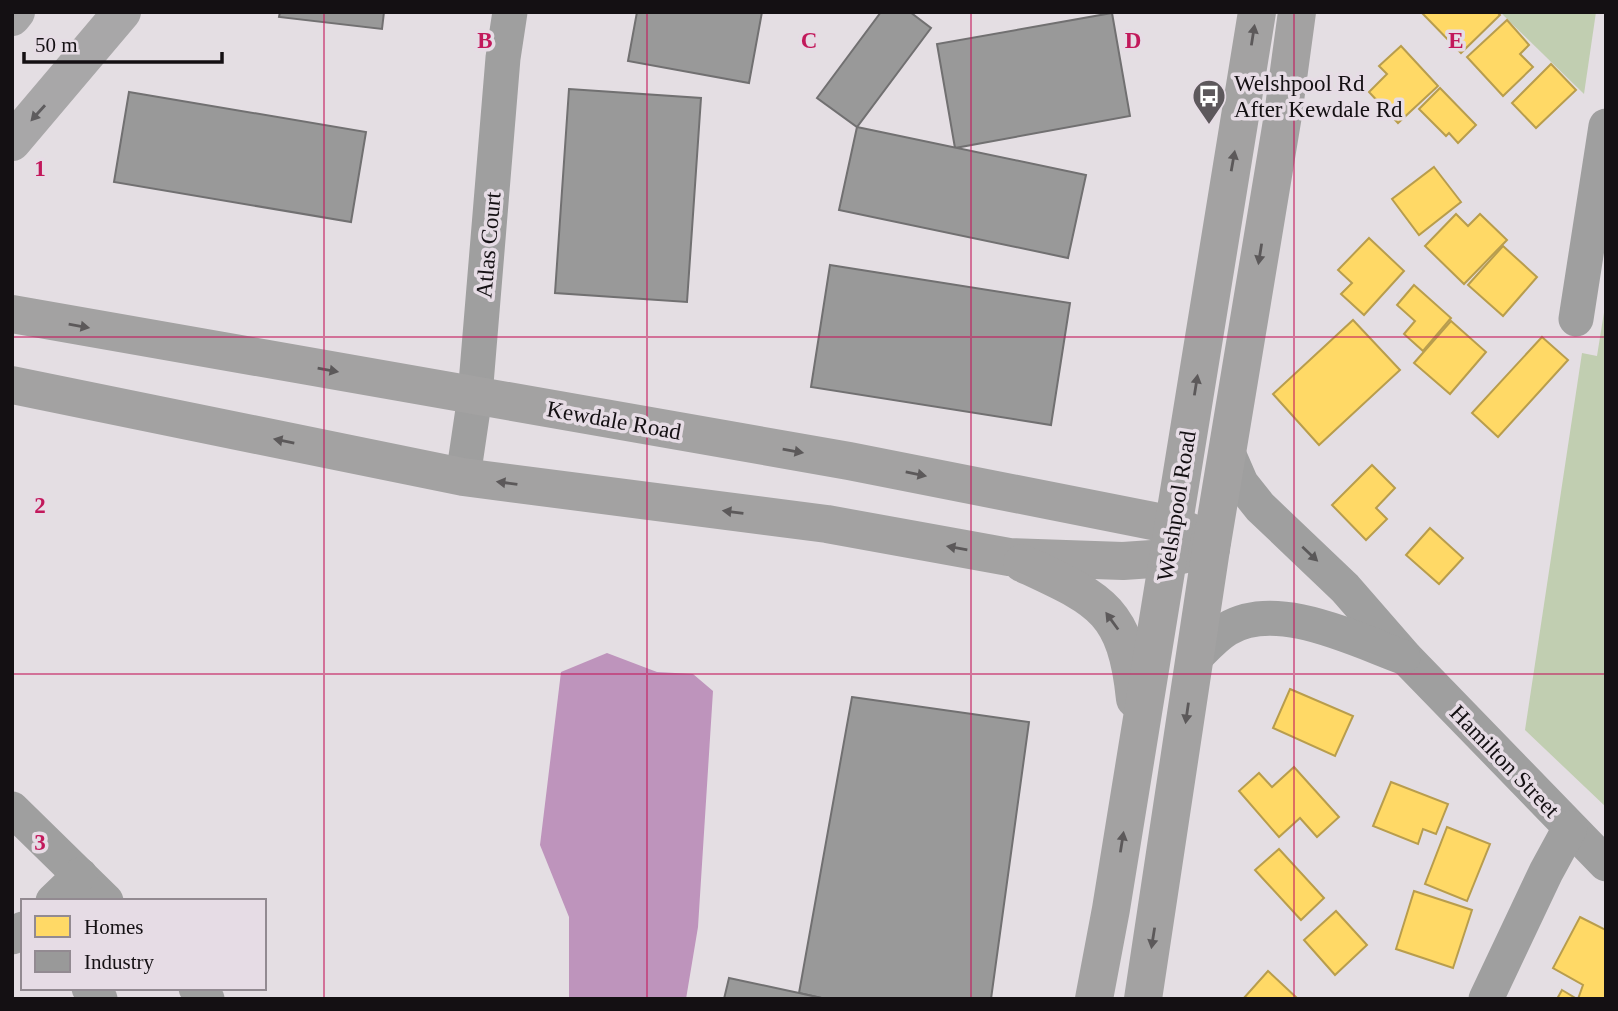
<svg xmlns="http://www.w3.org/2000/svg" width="1618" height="1011" viewBox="0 0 1618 1011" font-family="Georgia,serif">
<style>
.green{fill:#c1ceb1}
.water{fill:#be94bc}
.homes{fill:#ffd966;stroke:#b89d4d;stroke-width:2}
.industry{fill:#999;stroke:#717071;stroke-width:2}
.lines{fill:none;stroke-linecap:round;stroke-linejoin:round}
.minor{stroke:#9f9f9f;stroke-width:35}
.major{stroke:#a3a2a2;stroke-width:38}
.highway{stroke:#a8a7a8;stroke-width:38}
.oneway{fill:#5c595a}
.oneway2{fill:#5e5c5e}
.oneway3{fill:#5a5859}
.grid{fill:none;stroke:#c2185b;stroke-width:2;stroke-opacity:0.55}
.labels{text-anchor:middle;stroke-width:7;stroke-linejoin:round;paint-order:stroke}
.poi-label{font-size:23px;fill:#141013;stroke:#e6dce5;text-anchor:start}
.street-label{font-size:23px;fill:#141013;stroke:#e6dce5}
.grid-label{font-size:23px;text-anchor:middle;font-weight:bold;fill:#c2185b;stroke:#e6dce5;stroke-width:7;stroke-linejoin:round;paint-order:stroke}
</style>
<rect width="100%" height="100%" fill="#e4dee3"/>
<!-- green -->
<g class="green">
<path d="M1500,12H1596L1584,94Z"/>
<path d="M1606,300V807L1525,730L1582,353L1597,356Z"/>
</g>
<!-- water -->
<path class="water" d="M607,653L657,672L693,674L713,691L698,927L686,999H569V917L540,845L561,672Z"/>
<!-- homes -->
<g class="homes">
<path d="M1421,12H1497L1500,15L1461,53Z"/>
<path d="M1507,20L1529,45L1520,54L1533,67L1503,96L1467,57Z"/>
<path d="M1401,46L1438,86L1398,123L1369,92L1387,74L1379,66Z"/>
<path d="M1551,64L1576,90L1536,128L1512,103Z"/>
<path d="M1440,88L1476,125L1458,143L1449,133L1446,136L1419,109Z"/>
<path d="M1434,167L1461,202L1419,235L1392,199Z"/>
<path d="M1456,214L1468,226L1480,214L1507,240L1464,284L1425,246Z"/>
<path d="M1369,238L1404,271L1364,315L1341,294L1352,283L1338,270Z"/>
<path d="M1503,246L1537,277L1503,316L1468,285Z"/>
<path d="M1414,285L1451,318L1423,351L1404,334L1415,321L1397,305Z"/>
<path d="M1353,320L1400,370L1319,445L1273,394Z"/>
<path d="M1451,321L1486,352L1450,394L1414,363Z"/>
<path d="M1542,337L1568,360L1498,437L1472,413Z"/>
<path d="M1372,465L1395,488L1376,508L1387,519L1366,540L1332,505Z"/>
<path d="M1430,528L1463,558L1439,584L1406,555Z"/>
<path d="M1290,689L1353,716L1335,756L1273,728Z"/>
<path d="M1294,767L1339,817L1317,837L1300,818L1279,837L1239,791L1259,773L1272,787Z"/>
<path d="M1391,782L1448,804L1436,834L1423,829L1418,844L1373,826Z"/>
<path d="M1447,827L1490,844L1467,901L1425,884Z"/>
<path d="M1279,849L1324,898L1301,920L1255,870Z"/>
<path d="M1414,891L1472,910L1453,968L1396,949Z"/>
<path d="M1336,911L1367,945L1335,975L1304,940Z"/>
<path d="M1580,917L1606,930V999H1578L1583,985L1553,968Z"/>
<path d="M1268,971L1298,999H1243Z"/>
<path d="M1562,990L1577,999H1557Z"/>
</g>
<!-- industry -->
<g class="industry">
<path d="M280,12H384L382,29L279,17Z"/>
<path d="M637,12H762L749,83L628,61Z"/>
<path d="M881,12H910L931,28L857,127L817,98Z"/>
<path d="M1112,13L1130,116L955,148L937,44Z"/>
<path d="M569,89L701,98L687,302L555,293Z"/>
<path d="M129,92L366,132L351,222L114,182Z"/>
<path d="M857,127L1086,175L1068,258L839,210Z"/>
<path d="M830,265L1070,303L1051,425L811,387Z"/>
<path d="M852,697L1029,722L991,999H826L799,993Z"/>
<path d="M729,978L799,993L826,999H724Z"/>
</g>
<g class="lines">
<!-- minor -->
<g class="minor">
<path d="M1576,319L1606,126"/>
<path d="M1228,453L1241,483L1260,507L1345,588L1406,658L1606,864"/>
<path d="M463,477L475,396L503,58L510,12"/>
<path d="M1195,658C1205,648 1214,637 1227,629C1276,599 1354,639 1403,657"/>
<path d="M12,809L106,901"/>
<path d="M53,901L80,875"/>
<path d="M12,937L23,929"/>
<path d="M89,988L100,999"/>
<path d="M196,988L207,999"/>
<path d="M1486,999L1546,872L1570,828"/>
</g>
<!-- major -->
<g class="major">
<path d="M12,314L849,461L1173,525L1212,541"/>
<path d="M12,385L463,477L827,524L1009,557L1123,561L1167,558L1211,549"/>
<path d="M1022,563C1099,599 1126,608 1135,699"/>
<path d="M1094,999L1111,909L1257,12"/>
<path d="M1143,999L1211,549L1283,115L1297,12"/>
</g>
<!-- highway -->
<g class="highway">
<path d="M12,17L16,12"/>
<path d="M12,142L122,12"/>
</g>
</g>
<!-- one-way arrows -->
<defs><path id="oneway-solid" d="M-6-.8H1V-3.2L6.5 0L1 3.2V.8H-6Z" transform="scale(1.75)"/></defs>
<g class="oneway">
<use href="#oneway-solid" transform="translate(1253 35) rotate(-81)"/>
<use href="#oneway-solid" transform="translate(1233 161) rotate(-80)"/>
<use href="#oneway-solid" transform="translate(1260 254) rotate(99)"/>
<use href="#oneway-solid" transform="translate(79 326) rotate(10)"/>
<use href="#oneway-solid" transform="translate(328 370) rotate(10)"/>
<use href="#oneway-solid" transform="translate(1196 385) rotate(-81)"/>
<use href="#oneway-solid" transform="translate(284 441) rotate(-169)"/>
<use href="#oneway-solid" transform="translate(793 451) rotate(10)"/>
<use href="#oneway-solid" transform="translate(916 474) rotate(11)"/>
<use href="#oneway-solid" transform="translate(507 483) rotate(-172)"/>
<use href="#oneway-solid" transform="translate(733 512) rotate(-173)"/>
<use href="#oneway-solid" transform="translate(957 548) rotate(-170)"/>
<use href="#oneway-solid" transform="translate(1112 621) rotate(-126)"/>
<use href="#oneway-solid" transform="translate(1187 713) rotate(98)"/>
<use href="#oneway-solid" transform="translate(1122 842) rotate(-81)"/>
<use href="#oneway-solid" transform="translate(1153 938) rotate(99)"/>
</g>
<use class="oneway2" href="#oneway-solid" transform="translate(38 113) rotate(132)"/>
<use class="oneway3" href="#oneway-solid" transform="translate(1310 554) rotate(43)"/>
<!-- grid -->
<path class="grid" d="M324,12V999M647,12V999M971,12V999M1294,12V999M12,337H1606M12,674H1606"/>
<!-- icons -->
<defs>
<symbol id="bus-pin" viewBox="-11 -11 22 30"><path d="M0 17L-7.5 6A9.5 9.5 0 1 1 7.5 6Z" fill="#5d585c" stroke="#e6dce5"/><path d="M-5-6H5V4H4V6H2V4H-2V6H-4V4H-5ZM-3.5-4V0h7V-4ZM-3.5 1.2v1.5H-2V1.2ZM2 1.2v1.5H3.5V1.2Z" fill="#fff"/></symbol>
</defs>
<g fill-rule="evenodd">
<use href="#bus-pin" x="1190" y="77" width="38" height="52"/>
</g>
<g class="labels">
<!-- poi labels -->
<g class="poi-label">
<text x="1234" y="91">Welshpool Rd<tspan x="1234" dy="26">After Kewdale Rd</tspan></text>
</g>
<!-- street labels -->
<g class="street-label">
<text transform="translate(488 245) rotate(-85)" y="8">Atlas Court</text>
<text transform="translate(614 420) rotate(10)" y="8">Kewdale Road</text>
<text transform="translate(1176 506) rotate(-81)" y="8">Welshpool Road</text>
<text transform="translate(1505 761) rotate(46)" y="8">Hamilton Street</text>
</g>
</g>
<g class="grid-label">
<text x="485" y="48">B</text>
<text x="809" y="48">C</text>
<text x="1133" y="48">D</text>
<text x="1456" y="48">E</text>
<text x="40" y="176">1</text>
<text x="40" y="513">2</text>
<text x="40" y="850">3</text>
</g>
<!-- border -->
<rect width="1618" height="1011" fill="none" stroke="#141013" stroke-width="28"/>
<!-- legend -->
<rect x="21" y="899" width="245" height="91" fill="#e6dce5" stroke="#928a91" stroke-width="2"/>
<rect x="35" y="916" width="35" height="21" fill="#ffd966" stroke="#928a91" stroke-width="2"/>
<text x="84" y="934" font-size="21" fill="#141013">Homes</text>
<rect x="35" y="951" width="35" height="21" fill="#999999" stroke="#928a91" stroke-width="2"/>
<text x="84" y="969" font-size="21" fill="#141013">Industry</text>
<!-- scale -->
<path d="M24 52v10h198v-10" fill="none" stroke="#141013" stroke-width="3.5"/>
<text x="35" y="52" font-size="21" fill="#141013" stroke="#e6dce5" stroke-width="5" paint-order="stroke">50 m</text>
</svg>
